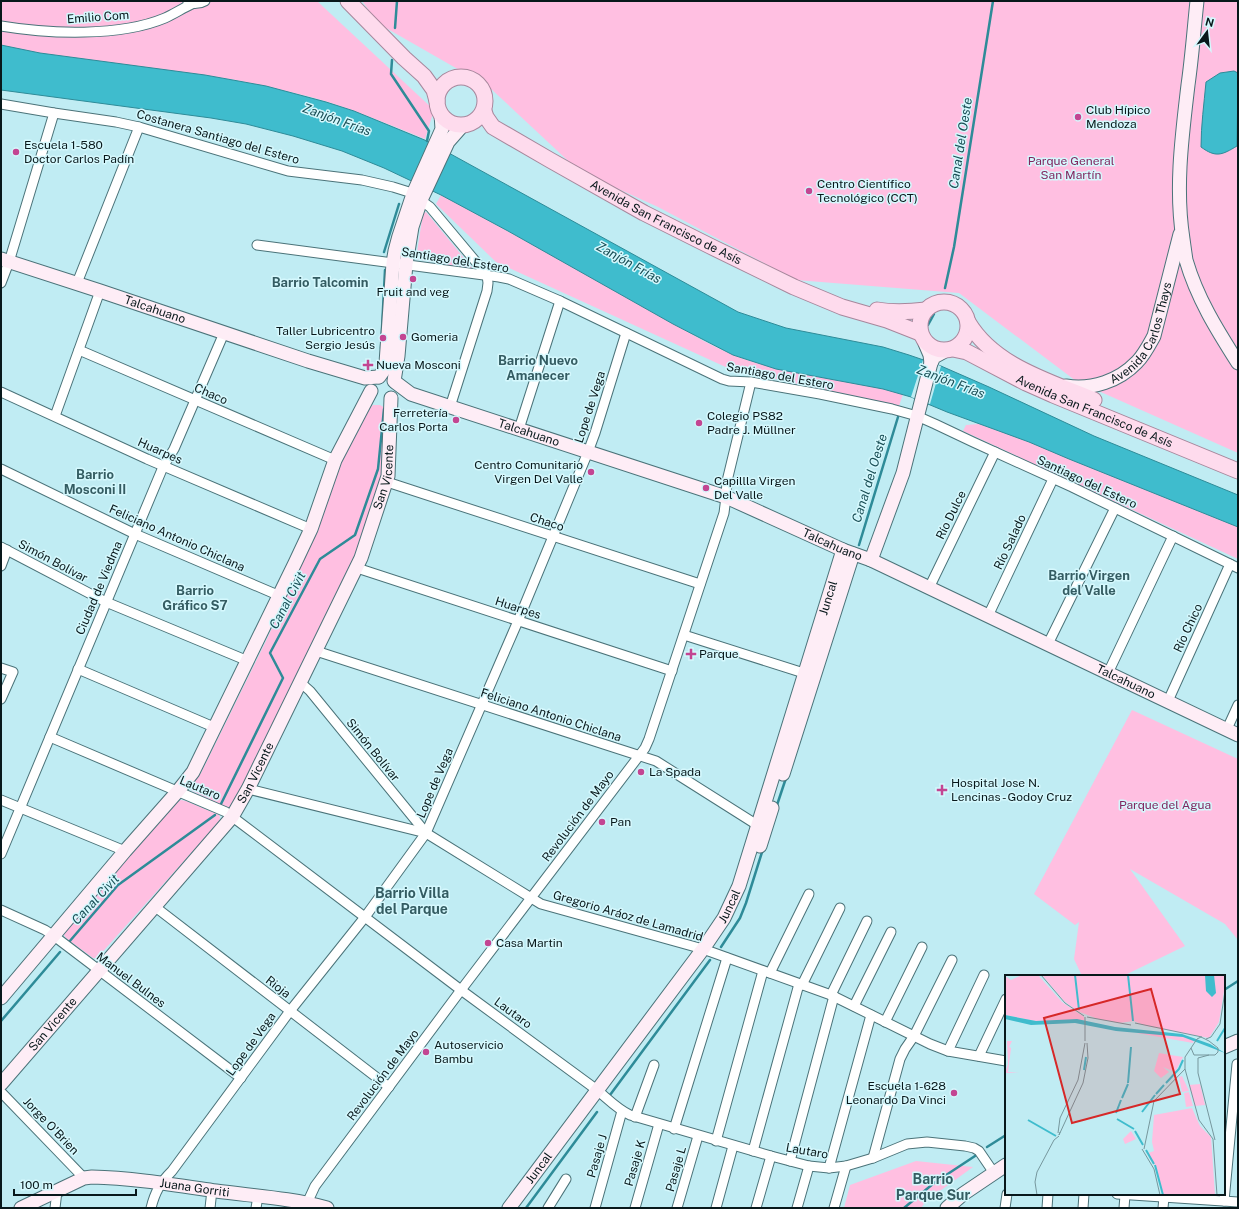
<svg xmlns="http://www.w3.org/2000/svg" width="1239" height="1209" viewBox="0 0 1239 1209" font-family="'Public Sans',sans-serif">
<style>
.green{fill:#ffbfe1}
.water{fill:#3fbccd;stroke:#2e8b98}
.pier{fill:#c0ecf3}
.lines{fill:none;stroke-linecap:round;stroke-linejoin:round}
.stream{stroke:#2e8b98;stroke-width:2.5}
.street-casing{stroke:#4b7379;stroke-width:11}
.secondary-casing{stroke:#4b7379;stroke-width:15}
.primary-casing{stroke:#a7879c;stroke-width:17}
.street{stroke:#fff;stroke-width:9}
.secondary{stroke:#feedf6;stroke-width:13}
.primary{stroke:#fedbed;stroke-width:15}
.poi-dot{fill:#c34592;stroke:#d5f8fd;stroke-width:1.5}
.labels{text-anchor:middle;stroke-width:3;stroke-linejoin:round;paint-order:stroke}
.street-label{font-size:12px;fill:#08181b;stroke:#d5f8fd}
.poi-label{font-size:12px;fill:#08181b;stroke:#d5f8fd;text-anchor:start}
.park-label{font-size:12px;fill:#81265f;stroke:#d5f8fd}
.water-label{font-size:13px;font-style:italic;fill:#194e55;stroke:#d5f8fd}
.neighbourhood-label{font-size:13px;font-weight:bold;fill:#345c62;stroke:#d5f8fd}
.quarter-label{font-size:14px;font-weight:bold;fill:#345c62;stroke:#d5f8fd}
.inset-river{fill:none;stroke:#3fbccd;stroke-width:2}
.inset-road{fill:none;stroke:#76979d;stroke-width:1}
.view{fill:#d62828;fill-opacity:0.15;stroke:#d62828;stroke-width:2}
.inset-edge{fill:none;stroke:#08181b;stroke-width:2}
</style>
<rect width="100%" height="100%" fill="#c0ecf3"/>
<!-- green -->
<g class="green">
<path d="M1,1H317L434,110L425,139C393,126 361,113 328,102C298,93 266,87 236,80L40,53L1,45Z"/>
<path d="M362,1H1238V453L1076,381L959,293L796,280L658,207L579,171L489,87L379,24Z"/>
<path d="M441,195C507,231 574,267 640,304C674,323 707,346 744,359C796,377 851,378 903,394L899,406L730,369L496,262L436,204Z"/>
<path d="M426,212L473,269L416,259L423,213Z"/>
<path d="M373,405H380L385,408L383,471L380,486L351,565L311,645L233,804L230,807H226L192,791C188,785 196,779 201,773L265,643L311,545L338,466L370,408Z"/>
<path d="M979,424L1029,442L1069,459L1238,527V559L963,431L966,425Z"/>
<path d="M1132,710L1238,759V940L1225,924L1130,869L1185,946L1123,976H1082L1074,959L1079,922L1075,925L1034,894Z"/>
<path d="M181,800L186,801L219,815L220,817L219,822L97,958H93L66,938L64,935V933L173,805L176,802Z"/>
<path d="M916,1161L973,1167L926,1201L921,1208H844L850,1185Z"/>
</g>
<!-- water -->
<g class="water">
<path d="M1,45L40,53L205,75L266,86L326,102L354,111L427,141L738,312L786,328L883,347L909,355L941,366L989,387L1094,436L1238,495V527L1069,459L1029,442L947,412L911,397L883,389L776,369L733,355L673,324L508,231L441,195L384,168L342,151L293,136L246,124L211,118L1,90Z"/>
<path d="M1234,71L1238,73L1237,146C1222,155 1216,158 1201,147C1201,125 1204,104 1206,82L1220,73Z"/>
</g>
<!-- pier -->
<path class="pier" d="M923,360L941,366L930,404L911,397Z"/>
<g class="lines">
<!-- stream -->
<g class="stream">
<path d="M395,28L397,1"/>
<path d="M392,60L391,74L429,131L427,141"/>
<path d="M384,252L399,204"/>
<path d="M945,288L954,247L993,1"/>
<path d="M928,325L934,314"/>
<path d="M381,348L385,270"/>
<path d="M859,545L898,417"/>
<path d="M220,806L283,678L270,653L320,559L355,535L378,469L384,409"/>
<path d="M776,808L786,778"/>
<path d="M69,942L118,885L215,815"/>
<path d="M721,947L740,918L746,903L763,849"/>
<path d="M1224,990L1238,981"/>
<path d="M1,1021L60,952"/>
<path d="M610,1095L710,960"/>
<path d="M987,1147L1006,1135"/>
<path d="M526,1208L597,1112"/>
<path d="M904,1208L934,1183L975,1156"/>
</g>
<defs>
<g id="street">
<path d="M188,2C193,4 200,4 205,1"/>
<path d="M1,26C49,34 120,37 165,18C174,14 183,8 192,4"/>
<path d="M1,104L54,113L116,122L139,127L288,171L362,180L393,187L409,192L430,207L487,275"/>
<path d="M257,245L499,277L509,279L560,301L722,379L729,381L751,382L820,394L892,409L917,416L935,424L973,442L1072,487L1238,568"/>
<path d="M1,283L9,262L54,113"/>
<path d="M77,283L139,127"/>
<path d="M79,350L335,460"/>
<path d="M1,392L147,459L311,529"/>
<path d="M450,407L487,291L488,283L487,275"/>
<path d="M55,416L100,291"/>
<path d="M519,429L560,301"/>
<path d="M1,469L135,534L280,596"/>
<path d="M387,482L700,584"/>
<path d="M1,547L106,602L248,661"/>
<path d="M1,566L7,550"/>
<path d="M357,568L672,671"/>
<path d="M929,588L995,452"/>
<path d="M988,616L1053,479"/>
<path d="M684,635L810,675"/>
<path d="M1048,644L1115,508"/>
<path d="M316,651L656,761L762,828"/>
<path d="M1,668L13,672L1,699"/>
<path d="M78,669L216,728"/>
<path d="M1108,673L1173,536"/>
<path d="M301,683L310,691L426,833"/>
<path d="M1168,701L1230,564"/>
<path d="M1227,729L1238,705"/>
<path d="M50,737L226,812L461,990L597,1090C608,1099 617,1109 630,1115L771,1156L809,1166L829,1168L846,1166L873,1158L907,1144L927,1142L965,1146L974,1148L979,1151L994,1173"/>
<path d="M248,789L426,833L541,904L703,949L831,995L930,1044L948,1051L1006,1061"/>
<path d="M1,800L125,851"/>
<path d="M1,854L163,467L174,449L224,333"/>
<path d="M154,906L389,1087"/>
<path d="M1,910L45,930L54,936L241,1078"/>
<path d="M770,973L809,894"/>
<path d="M802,985L840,908"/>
<path d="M831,995L867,921"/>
<path d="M854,1006L891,932"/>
<path d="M885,1022L922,947"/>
<path d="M948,1051L984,975"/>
<path d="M979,1056L1006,999"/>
<path d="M1,1092L84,1178"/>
<path d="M635,1117L654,1065"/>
<path d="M674,1129L727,958"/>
<path d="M716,1141L763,971"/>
<path d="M753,1151L799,984"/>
<path d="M873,1158L900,1059L905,1049L914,1036L952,960"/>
<path d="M790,1161L834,996"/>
<path d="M829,1168L871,1015"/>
<path d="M1117,1194L1238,1202"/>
<path d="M1224,1201L1237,1064"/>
<path d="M55,1208L57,1191"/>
<path d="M151,1208C155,1192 160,1183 172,1171L290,1011L365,917L426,833L518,621L588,452L595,433L626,333"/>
<path d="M210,1208L212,1190"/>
<path d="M256,1208L258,1196"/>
<path d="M308,1208L309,1199L315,1186L461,990L645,748L649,739L724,513L726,497L727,481L751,382"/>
<path d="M548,1208L566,1179"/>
<path d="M595,1208L622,1111"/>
<path d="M635,1208L659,1124"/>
<path d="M677,1208L698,1136"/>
<path d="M716,1208L733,1146"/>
<path d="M756,1208L771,1156"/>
<path d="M797,1208L809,1166"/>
<path d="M834,1208L846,1166"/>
<path d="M1005,1208L1007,1194"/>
<path d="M1047,1208L1048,1194"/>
<path d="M1083,1208L1084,1194"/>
<path d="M1124,1208L1125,1195"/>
<path d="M1163,1208L1164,1197"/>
</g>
<g id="secondary">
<path d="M1197,1C1194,29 1192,57 1188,85C1182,136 1175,188 1183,239C1184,246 1185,254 1186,260C1197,298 1217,330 1238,363"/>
<path id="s1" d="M1,259L100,291L308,361L365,378L378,377"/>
<path d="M924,341L930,355L931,363"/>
<path d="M379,377L384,370L386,363L393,263L395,251L399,236L413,194L442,129L441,114"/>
<path d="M394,381L398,356L406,264L412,227L421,200L448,142L463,125"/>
<path id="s2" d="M395,382L411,394L726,497L843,550L871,560L1238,735"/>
<path id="s3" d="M1066,386C1092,390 1119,381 1137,362C1144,355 1149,345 1154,336L1180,234"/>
<path d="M871,560L903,473L931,363L934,357L945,351"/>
<path d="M783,774L853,554"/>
<path d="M760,846L772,808"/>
<path d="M1,998L125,851L178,791L193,772L295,563L311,529L335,460L371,391"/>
<path d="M1224,1047L1238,1041"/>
<path id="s4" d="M1,1084L232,817L248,789L361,558L388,476L391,398"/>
<path id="s5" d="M21,1208L84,1178L92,1177C133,1178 175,1185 216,1191C253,1196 291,1198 327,1208"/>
<path id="s6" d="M509,1208L703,949L724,918L739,886L843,550"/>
<path d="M947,1208L963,1194L1006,1165"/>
</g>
<g id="primary">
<path d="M348,1L404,58L424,76L434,90L437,101"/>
<circle cx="461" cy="101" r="24"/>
<path id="s7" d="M484,111L486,117L493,127L550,160L644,213L710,246L794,287L842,307L887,320L920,333"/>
<circle cx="944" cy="326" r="24"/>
<path d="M877,310C894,313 909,312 926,310"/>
<path d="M968,322C994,366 1049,381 1094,400"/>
<path id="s8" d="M953,349L967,352L1026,383L1053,395L1238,471"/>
</g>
</defs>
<!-- street casing -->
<use href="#street" class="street-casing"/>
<!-- secondary casing -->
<use href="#secondary" class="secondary-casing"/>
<!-- primary casing -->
<use href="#primary" class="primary-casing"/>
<!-- street -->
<use href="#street" class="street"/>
<!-- secondary -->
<use href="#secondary" class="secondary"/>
<!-- primary -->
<use href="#primary" class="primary"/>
</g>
<!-- markers -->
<g class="poi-dot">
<circle cx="1078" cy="117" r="4"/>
<circle cx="16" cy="152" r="4"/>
<circle cx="809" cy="191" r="4"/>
<circle cx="413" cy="279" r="4"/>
<circle cx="403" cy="337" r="4"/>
<circle cx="383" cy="338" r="4"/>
<path d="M366 359h4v4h4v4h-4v4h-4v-4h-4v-4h4z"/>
<circle cx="456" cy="420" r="4"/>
<circle cx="699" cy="423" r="4"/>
<circle cx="591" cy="472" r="4"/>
<circle cx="706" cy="488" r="4"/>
<path d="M689 648h4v4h4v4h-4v4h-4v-4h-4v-4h4z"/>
<circle cx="641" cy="772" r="4"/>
<path d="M940 784h4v4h4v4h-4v4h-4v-4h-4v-4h4z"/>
<circle cx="602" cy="822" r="4"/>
<circle cx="488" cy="943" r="4"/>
<circle cx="426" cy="1052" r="4"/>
<circle cx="954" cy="1093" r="4"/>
</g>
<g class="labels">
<!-- street labels -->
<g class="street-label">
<text transform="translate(98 17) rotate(-4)" y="4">Emilio Com</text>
<text transform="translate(218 137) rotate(16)" y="4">Costanera Santiago del Estero</text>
<text dy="4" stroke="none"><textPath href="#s7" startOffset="216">Avenida San Francisco de Asís</textPath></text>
<text transform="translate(455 260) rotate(9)" y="4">Santiago del Estero</text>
<text dy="4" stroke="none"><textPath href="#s1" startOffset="162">Talcahuano</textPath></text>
<text dy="4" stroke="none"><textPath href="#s3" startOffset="105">Avenida Carlos Thays</textPath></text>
<text transform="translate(780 376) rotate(10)" y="4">Santiago del Estero</text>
<text transform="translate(211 394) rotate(23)" y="4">Chaco</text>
<text transform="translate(590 407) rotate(-72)" y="4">Lope de Vega</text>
<text dy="4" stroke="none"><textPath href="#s8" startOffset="155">Avenida San Francisco de Asís</textPath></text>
<text dy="4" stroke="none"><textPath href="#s2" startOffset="144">Talcahuano</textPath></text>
<text transform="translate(160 451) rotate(24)" y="4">Huarpes</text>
<text dy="4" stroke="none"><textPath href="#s4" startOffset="727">San Vicente</textPath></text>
<text transform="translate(1087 482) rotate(25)" y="4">Santiago del Estero</text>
<text transform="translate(951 515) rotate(-64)" y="4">Río Dulce</text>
<text transform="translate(547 522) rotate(18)" y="4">Chaco</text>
<text transform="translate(177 538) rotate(24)" y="4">Feliciano Antonio Chiclana</text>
<text transform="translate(1010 542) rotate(-65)" y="4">Río Salado</text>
<text dy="4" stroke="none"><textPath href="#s2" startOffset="468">Talcahuano</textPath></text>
<text transform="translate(53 561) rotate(28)" y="4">Simón Bolívar</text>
<text transform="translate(99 588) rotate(-67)" y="4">Ciudad de Viedma</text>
<text dy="4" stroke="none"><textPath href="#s6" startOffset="698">Juncal</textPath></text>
<text transform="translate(518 608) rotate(18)" y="4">Huarpes</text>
<text transform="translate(1188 628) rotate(-65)" y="4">Río Chico</text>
<text dy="4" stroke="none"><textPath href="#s2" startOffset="792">Talcahuano</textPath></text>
<text transform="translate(551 715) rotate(18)" y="4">Feliciano Antonio Chiclana</text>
<text transform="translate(373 750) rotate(51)" y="4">Simón Bolívar</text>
<text dy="4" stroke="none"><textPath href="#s4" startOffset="403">San Vicente</textPath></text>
<text transform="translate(435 783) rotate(-67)" y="4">Lope de Vega</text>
<text transform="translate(200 788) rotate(23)" y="4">Lautaro</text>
<text transform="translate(578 816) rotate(-53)" y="4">Revolución de Mayo</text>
<text dy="4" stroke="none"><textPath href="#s6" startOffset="374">Juncal</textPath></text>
<text transform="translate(628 916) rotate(16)" y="4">Gregorio Aráoz de Lamadrid</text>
<text transform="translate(131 980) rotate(37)" y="4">Manuel Bulnes</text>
<text transform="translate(278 987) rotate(38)" y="4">Rioja</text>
<text transform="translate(513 1013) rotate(36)" y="4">Lautaro</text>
<text dy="4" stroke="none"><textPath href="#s4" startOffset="79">San Vicente</textPath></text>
<text transform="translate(251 1044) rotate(-54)" y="4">Lope de Vega</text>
<text transform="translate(383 1075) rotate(-53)" y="4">Revolución de Mayo</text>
<text transform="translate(51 1126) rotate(46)" y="4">Jorge O'Brien</text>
<text transform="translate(807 1151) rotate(10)" y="4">Lautaro</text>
<text transform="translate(597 1156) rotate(-74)" y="4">Pasaje J</text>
<text transform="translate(635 1163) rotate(-74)" y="4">Pasaje K</text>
<text dy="4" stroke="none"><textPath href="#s6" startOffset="50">Juncal</textPath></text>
<text transform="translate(676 1169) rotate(-74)" y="4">Pasaje L</text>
<text dy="4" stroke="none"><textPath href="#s5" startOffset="181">Juana Gorriti</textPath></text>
</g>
<!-- poi labels -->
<g class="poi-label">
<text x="1086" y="114">Club Hípico<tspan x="1086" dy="14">Mendoza</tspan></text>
<text x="24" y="149">Escuela 1-580<tspan x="24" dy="14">Doctor Carlos Padín</tspan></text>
<text x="817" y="188">Centro Científico<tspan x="817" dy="14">Tecnológico (CCT)</tspan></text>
<text x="413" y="296" text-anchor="middle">Fruit and veg</text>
<text x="375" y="335" text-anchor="end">Taller Lubricentro<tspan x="375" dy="14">Sergio Jesús</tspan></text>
<text x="411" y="341">Gomeria</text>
<text x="376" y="369">Nueva Mosconi</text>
<text x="448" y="417" text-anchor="end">Ferretería<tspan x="448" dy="14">Carlos Porta</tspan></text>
<text x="707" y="420">Colegio PS82<tspan x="707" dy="14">Padre J. Müllner</tspan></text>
<text x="583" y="469" text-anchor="end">Centro Comunitario<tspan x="583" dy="14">Virgen Del Valle</tspan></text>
<text x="714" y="485">Capillla Virgen<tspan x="714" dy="14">Del Valle</tspan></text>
<text x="699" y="658">Parque</text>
<text x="649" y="776">La Spada</text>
<text x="951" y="787">Hospital Jose N.<tspan x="951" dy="14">Lencinas - Godoy Cruz</tspan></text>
<text x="610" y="826">Pan</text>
<text x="496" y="947">Casa Martin</text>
<text x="434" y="1049">Autoservicio<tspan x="434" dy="14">Bambu</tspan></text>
<text x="946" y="1090" text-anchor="end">Escuela 1-628<tspan x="946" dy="14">Leonardo Da Vinci</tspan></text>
</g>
<!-- park labels -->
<g class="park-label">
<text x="1071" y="165">Parque General<tspan x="1071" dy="14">San Martín</tspan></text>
<text x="1165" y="809">Parque del Agua</text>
</g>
<!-- water labels -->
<g class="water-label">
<text transform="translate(337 119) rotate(20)" y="5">Zanjón Frías</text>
<text transform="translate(960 143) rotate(-81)" y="5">Canal del Oeste</text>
<text transform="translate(629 262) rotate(29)" y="5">Zanjón Frías</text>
<text transform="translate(951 381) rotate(21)" y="5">Zanjón Frías</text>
<text transform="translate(869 478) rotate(-73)" y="5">Canal del Oeste</text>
<text transform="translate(287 600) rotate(-62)" y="5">Canal Civit</text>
<text transform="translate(95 899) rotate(-47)" y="5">Canal Civit</text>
</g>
<!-- neighbourhood labels -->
<g class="neighbourhood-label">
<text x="320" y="287">Barrio Talcomin</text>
<text x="538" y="365">Barrio Nuevo<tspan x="538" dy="15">Amanecer</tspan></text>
<text x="95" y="479">Barrio<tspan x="95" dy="15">Mosconi II</tspan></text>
<text x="1089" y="580">Barrio Virgen<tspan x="1089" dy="15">del Valle</tspan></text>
<text x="195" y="595">Barrio<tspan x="195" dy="15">Gráfico S7</tspan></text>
</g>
<!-- quarter labels -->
<g class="quarter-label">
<text x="412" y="898">Barrio Villa<tspan x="412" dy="16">del Parque</tspan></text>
<text x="933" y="1184">Barrio<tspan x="933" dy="16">Parque Sur</tspan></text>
</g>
</g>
<!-- overview -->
<g transform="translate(1005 975)">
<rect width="220" height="220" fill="#c0ecf3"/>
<path d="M17,0H33L57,27L79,42V45L31,46L0,40V1L6,5ZM37,0H220V10L214,47L204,63L141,51L129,46L114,48L93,44L72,36L59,26ZM136,57L175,61L189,65L188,68L132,58ZM2,66H7L4,72L6,73L3,97L14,98H0L3,89ZM154,78L178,82L170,97L158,92L164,97L156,103L149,96ZM177,101L184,116L177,117L174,102ZM195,109L200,130L190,131L184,110ZM184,117L188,131L181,132L179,118ZM187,133L195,151L206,162L210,220H158L152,194L143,178L149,176L147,167L149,140ZM126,156L131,164L120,169L118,164Z" fill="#ffbfe1"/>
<path d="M200,0H209L211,18L207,22L201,16ZM0,40L31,46L72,44L110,52L177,59L205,69L220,78L178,62L111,56L70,48L26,50L0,44Z" fill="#3fbccd"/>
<path class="inset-river" d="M70,0L74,35M123,0L128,46M212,66L220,53M79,95L81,82M123,108L126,72M161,108L174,94L178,85M151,119L159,110M117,123L123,109M137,137L150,120M111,138L116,125M112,144L129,154M23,145L51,161M130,156L138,170M141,175L149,189M150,190L158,220"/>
<path class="inset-road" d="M36,0L60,28L79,41M80,42V66M82,42L126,50M130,48L197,62M192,64L180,82V94L194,145L208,164L212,220M201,64L206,62L215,49L220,16M186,73L189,80H210L213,77V73L204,66L196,62L192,64M204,80L193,83V98L210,165M55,157L54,160L78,108L83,83L82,68M53,158L55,143L73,105L80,68M137,174L149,194L155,220M139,174L149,126L180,94M32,220L30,207L32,197L49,165L54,161"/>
<path class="view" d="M146,14L175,119L67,148L39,43Z"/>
<rect width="220" height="220" class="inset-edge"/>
</g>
<!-- border -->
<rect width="1239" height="1209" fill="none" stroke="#08181b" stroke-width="4"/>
<!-- north arrow -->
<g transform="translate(1207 32) rotate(15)" stroke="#d5f8fd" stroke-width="3" paint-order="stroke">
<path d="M0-3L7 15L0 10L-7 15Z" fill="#08181b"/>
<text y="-6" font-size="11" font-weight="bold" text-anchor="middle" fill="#08181b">N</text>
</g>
<!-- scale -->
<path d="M14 1189v6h122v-6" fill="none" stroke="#08181b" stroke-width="2"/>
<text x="20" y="1189" font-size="12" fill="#08181b" stroke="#d5f8fd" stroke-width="3" paint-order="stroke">100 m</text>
</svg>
